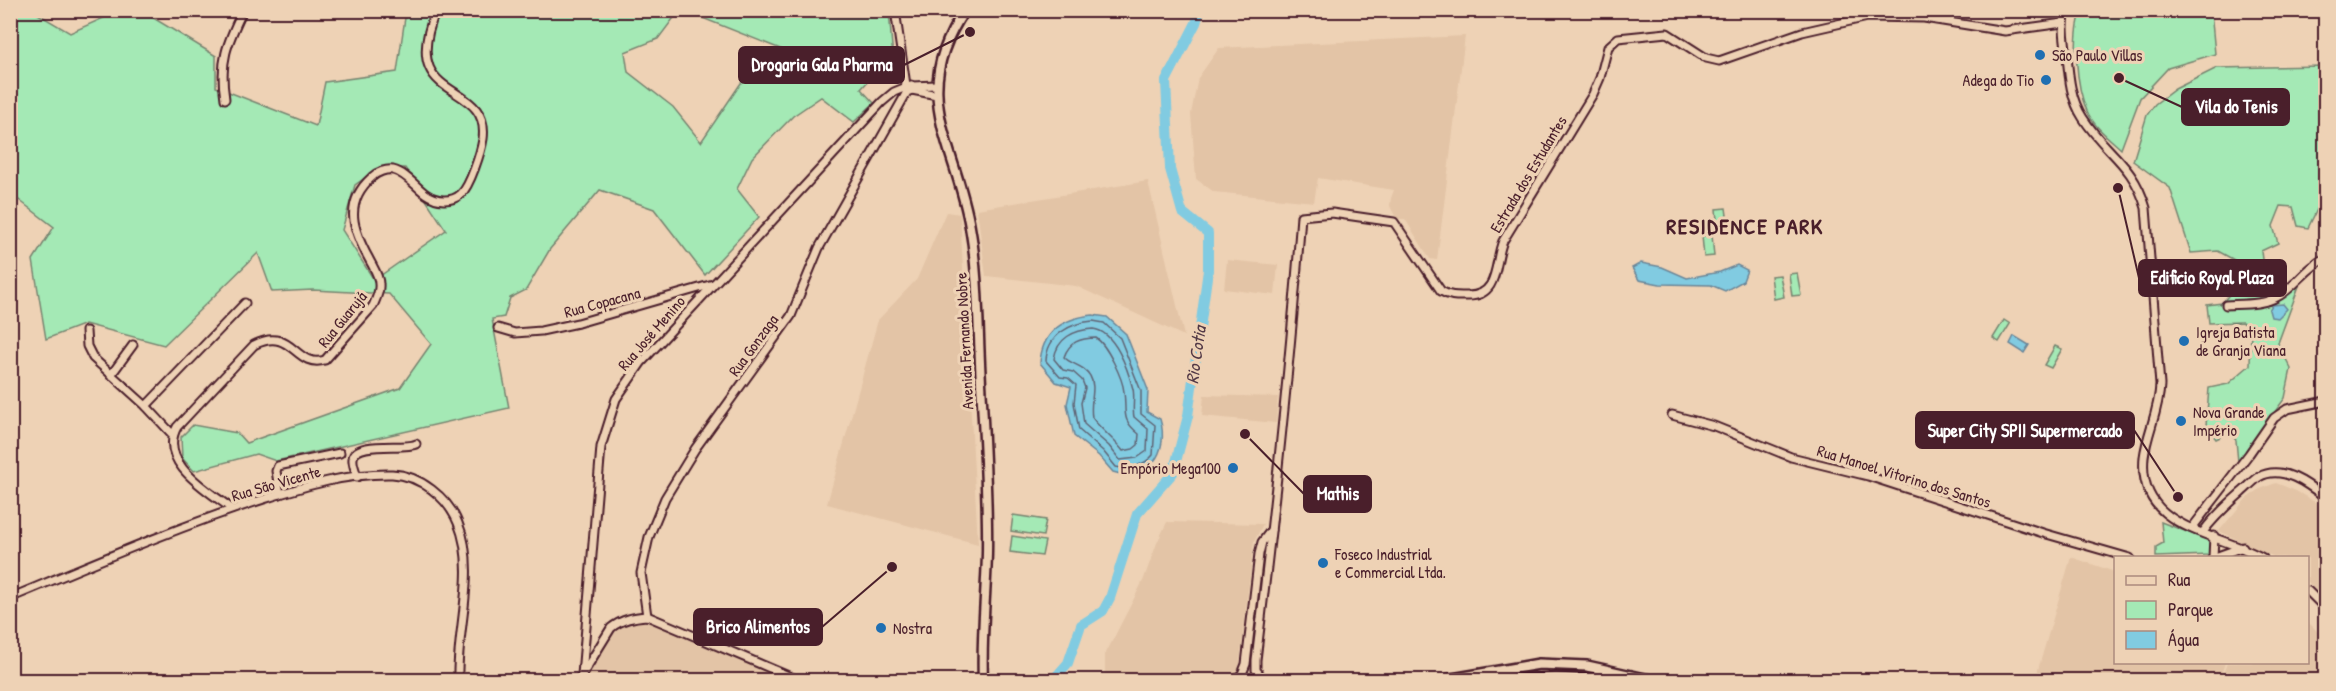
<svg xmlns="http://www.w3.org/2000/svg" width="2336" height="691" viewBox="0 0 2336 691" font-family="'Patrick Hand',sans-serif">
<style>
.built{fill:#e3c4a6}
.green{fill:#a4e9b5;stroke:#778470;stroke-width:1.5;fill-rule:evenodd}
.water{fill:#81cbe1;stroke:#6b8698;stroke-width:1.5}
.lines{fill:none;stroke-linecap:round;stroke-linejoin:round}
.shore{stroke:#606474;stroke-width:1.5}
.river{stroke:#81cbe1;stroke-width:10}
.minor-casing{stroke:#4a1f2b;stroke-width:11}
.major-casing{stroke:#4a1f2b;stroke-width:13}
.highway-casing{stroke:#4a1f2b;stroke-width:14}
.minor{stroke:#eed2b5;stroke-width:7}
.major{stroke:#eed2b5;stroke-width:8}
.highway{stroke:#eed2b5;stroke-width:9}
.poi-dot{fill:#1f6fb2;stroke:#eed2b5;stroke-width:2}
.labels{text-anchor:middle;stroke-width:6;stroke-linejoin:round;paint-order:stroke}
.poi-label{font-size:16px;fill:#4a1f2b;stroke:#eed2b5;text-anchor:start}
.street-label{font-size:16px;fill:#4a1f2b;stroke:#eed2b5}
.water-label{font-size:18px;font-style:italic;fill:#523946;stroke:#eed2b5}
.district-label{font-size:22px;font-weight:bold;letter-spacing:1.5px;fill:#4a1f2b;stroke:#eed2b5}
.leader{fill:none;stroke:#4a1f2b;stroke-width:2}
.callout-dot{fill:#4a1f2b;stroke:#eed2b5;stroke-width:2}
.callout{fill:#4a1f2b;stroke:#4a1f2b;stroke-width:2}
.callout-label{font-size:18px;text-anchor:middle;font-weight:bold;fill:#fff}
</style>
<rect width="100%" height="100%" fill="#eed2b5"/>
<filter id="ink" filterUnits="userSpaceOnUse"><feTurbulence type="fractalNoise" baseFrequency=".0167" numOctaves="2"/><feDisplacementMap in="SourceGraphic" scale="12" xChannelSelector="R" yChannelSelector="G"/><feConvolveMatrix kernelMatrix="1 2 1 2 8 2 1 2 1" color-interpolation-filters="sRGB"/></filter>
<g filter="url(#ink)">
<!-- built -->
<g class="built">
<path d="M1465,36L1437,260L1430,259L1405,219H1397L1393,212L1390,206L1391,198L1394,190L1318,178L1314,202L1214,192L1196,179L1191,114L1198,78L1219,48Z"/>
<path d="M1148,181L1184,336L1076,286L986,276L977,209Z"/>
<path d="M946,212L960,214L978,544L827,504L878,320L917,279Z"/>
<path d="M1227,260L1278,265L1275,295L1224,289Z"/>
<path d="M1204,395L1278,397L1276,423L1202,416Z"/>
<path d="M2276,483L2296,491L2320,505L2325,511V600L2308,582V558L2274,557L2219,531L2246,499L2260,489Z"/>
<path d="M1167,522L1263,524L1254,542L1239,670L1232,676L1148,678L1105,676V655L1143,581L1157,543Z"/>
<path d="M2071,557L2115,572L2116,662L2225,663L2219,680H2035Z"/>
<path d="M629,622H647L738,657L785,680H583L613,631L621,623Z"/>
<path d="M2308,622L2325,639V680H2221L2227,663L2308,662Z"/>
</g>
<!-- green -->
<g class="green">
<path d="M2082,10L2211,11L2215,54L2168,68L2140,98L2121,149C2109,138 2094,127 2087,111C2076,86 2072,36 2082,10Z"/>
<path d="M10,11H33L70,33L119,11H142L216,56V87L316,126L325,82L397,72L406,11H679L658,39L625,52L628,72L673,107L701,142L741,83L775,74L783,50L685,11H889L894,70L891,77L881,67L861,89L874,103L854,122L821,97L793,116L752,158L737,189L759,217L705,275L654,209L600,190L550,249L526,290L510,298L504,317L492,319L509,408L276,461L256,454L194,471L182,458L181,437L193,425L237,433L246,443L400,388L431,344L389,294L313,290L272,292L258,253L164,345L85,324L46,339L33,260L54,227L11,194ZM379,168H405L446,230L374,280L342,230L355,185Z"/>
<path d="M2325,66V193L2308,228L2298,226L2293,207L2281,206L2273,226L2278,243L2261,251L2264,276L2299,286L2278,343L2291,369L2285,398L2238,462L2236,440L2229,433L2216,439L2206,426L2209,388L2228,384L2250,365L2251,329L2242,322L2209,323L2207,305L2222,303L2239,283L2236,261L2218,251L2191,253L2170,188L2133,161L2147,115L2155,104L2175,89L2217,68Z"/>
<path d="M1726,208L1729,230L1718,231L1716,209Z"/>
<path d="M1712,235L1714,256L1704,257L1702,236Z"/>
<path d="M1797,273L1801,295L1792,296L1789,274Z"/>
<path d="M1780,275L1784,297L1774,299L1771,276Z"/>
<path d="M2004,320L2010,324L1999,342L1993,338Z"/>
<path d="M2055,346L2062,349L2051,368L2044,365Z"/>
<path d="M1013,515L1046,520L1043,536L1011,531Z"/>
<path d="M2161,522L2211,541L2213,544L2209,555L2156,557V547L2163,543Z"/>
<path d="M1012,536L1045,541L1042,556L1010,552Z"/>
</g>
<!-- water -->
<g class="water">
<path d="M1641,263L1662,267L1687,278L1720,272L1737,265L1747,270L1743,281L1725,291L1711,285L1660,284L1639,280L1632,268Z"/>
<path d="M2283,304L2287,309L2278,318L2271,317L2269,310L2272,305Z"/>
<path d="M1093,315L1107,317L1126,334L1148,390L1147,412L1160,419C1170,452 1148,484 1113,472L1099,456L1074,436L1067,404L1071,387L1056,382L1040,363C1042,331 1064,318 1093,315Z"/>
<path d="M2014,336L2029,345L2024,353L2010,344Z"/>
</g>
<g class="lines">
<!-- shore -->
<g class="shore">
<path d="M1093,321L1104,323L1120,338L1141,391V414L1155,425L1153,455C1145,465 1129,470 1116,467L1103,451L1079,430L1074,403L1076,385L1068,378L1060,377L1046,361C1047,335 1070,323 1093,321Z"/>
<path d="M1093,329C1115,331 1128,370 1133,389C1135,398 1132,408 1134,417L1148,429L1147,451L1137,458L1120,460L1109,446L1084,424L1081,403L1085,388L1082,380L1073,372L1063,370L1054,359C1057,338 1074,330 1093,329Z"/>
<path d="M1096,338C1107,345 1123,379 1124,392C1127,413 1120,419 1139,434L1138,445L1133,449L1123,451C1117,442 1094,423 1092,417C1089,402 1097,388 1090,376C1084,365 1071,365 1064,357C1069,342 1080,338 1096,338Z"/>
</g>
<!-- river -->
<path class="river" d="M1053,680L1068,663L1081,625L1103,611L1110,598L1137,514L1173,473L1188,416L1208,270V233L1182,212L1170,169L1166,81L1196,23L1200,10"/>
<defs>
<g id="minor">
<path d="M895,10L906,85"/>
<path d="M2066,10C2062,26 2065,40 2067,56C2069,78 2071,100 2083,118C2106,154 2133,163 2146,208L2160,385C2159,411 2147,433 2144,457C2137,529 2214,531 2263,558"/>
<path d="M912,86L936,85"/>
<path d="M912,90L937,95"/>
<path d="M225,99C219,62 227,43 243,10"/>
<path d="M2226,305C2242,304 2263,305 2277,297C2296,287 2306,267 2326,258"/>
<path d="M498,328L515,333L541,331L578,323L713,284"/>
<path d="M86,331L87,346L93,358L146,406L173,435"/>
<path d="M111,375L133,345"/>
<path d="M146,406L245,303"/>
<path d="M1672,415L1714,426L1791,457L1868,476L2043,533L2130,558"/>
<path d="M357,477C356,471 352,464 353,458C355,440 405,450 416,444"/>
<path d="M280,494L276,471L278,466L340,453"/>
<path d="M232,509C209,491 157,463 177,427L254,345C293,325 294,369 325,360L373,306C376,299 380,292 379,284C379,275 373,267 369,259C353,230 343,203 372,177C377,172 386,169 393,170C406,173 416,187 426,194C436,201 451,203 461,194C470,186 481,152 483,139C491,77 396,107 436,10"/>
<path d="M2192,528L2249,454L2274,418L2287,409L2326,401"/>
<path d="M2203,532C2214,517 2227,505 2242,492C2247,488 2253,481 2259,477C2282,464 2308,484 2326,498"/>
<path d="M2213,557L2214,536"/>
<path d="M2212,558L2243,547"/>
<path d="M2308,591L2326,609"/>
<path d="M10,598C94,563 177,527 264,499C305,486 348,473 392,474C420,475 448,498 458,523C478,570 456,631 458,680"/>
<path d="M582,675L601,447L616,399L641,363L882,102L894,92L911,85L912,90L907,92L819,248L791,316L695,449L665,498L649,537L641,573L647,616"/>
<path d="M579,680L611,628C622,619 634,617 647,616L798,680"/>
<path d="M1235,680L1242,674L1246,664L1259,554L1262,542L1271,530"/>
<path d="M1264,680L1256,670V660C1274,512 1290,365 1301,216L1332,213L1394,222L1441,291C1451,297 1457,296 1468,296C1500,296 1494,262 1503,241L1593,94L1600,78L1608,47L1618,38L1667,33L1706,58L1719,61L1802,32L1868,17L1924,18L2005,31L2063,23"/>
</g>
<path id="major" d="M965,10C907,94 956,144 970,227C978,271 978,318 980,363C983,426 988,490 987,553C986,596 981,638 983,680"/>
<g id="highway">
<path d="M1446,680L1539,664L1587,666L1650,680"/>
<path d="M1517,680L1556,678L1594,680"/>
</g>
</defs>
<!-- minor casing -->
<use href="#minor" class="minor-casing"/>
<!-- major casing -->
<use href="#major" class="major-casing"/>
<!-- highway casing -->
<use href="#highway" class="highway-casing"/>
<!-- minor -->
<use href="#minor" class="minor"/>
<!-- major -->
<use href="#major" class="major"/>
<!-- highway -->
<use href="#highway" class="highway"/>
</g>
</g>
<!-- markers -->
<g class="poi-dot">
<circle cx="2040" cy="55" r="6"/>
<circle cx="2046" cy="80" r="6"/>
<circle cx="2184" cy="341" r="6"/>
<circle cx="2181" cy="421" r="6"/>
<circle cx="1233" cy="468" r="6"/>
<circle cx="1323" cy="563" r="6"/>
<circle cx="881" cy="628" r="6"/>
</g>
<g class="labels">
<!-- poi labels -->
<g class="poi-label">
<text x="2052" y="61">São Paulo Villas</text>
<text x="2034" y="86" text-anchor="end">Adega do Tio</text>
<text x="2196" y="338">Igreja Batista<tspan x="2196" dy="18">de Granja Viana</tspan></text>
<text x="2193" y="418">Nova Grande<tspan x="2193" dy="18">Império</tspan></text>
<text x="1221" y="474" text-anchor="end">Empório Mega100</text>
<text x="1335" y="560">Foseco Industrial<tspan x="1335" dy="18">e Commercial Ltda.</tspan></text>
<text x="893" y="634">Nostra</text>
</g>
<!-- street labels -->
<g class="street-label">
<text transform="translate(1528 174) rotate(-59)" y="6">Estrada dos Estudantes</text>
<text transform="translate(602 302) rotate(-15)" y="6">Rua Copacana</text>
<text transform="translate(342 319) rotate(-51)" y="6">Rua Guarujá</text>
<text transform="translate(651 333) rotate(-49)" y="6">Rua José Menino</text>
<text transform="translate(964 341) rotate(-93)" y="6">Avenida Fernando Nobre</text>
<text transform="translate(753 345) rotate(-54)" y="6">Rua Gonzaga</text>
<text transform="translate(1904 476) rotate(17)" y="6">Rua Manoel Vitorino dos Santos</text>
<text transform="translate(276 483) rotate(-16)" y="6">Rua São Vicente</text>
</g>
<!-- water labels -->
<g class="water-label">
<text transform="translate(1196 355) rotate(-82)" y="6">Rio Cotia</text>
</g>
<!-- district labels -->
<g class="district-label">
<text x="1745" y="234">RESIDENCE PARK</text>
</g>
</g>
<!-- callouts -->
<path class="leader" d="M970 32L904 65M2119 78L2182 107M2118 188L2139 278M2178 497L2134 430M1245 434L1304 494M892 567L822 627"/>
<g class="callout-dot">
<circle cx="970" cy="32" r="6"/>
<circle cx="2119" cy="78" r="6"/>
<circle cx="2118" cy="188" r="6"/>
<circle cx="2178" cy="497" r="6"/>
<circle cx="1245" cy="434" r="6"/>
<circle cx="892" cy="567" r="6"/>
</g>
<g class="callout">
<rect x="739" y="47" width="165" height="36" rx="6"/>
<rect x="2182" y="89" width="107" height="36" rx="6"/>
<rect x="2139" y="260" width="147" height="36" rx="6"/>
<rect x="1916" y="412" width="218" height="36" rx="6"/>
<rect x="1304" y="476" width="67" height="36" rx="6"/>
<rect x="694" y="609" width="128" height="36" rx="6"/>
</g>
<g class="callout-label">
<text x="822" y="71">Drogaria Gala Pharma</text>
<text x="2236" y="113">Vila do Tenis</text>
<text x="2212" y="284">Edificio Royal Plaza</text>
<text x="2025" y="437">Super City SPII Supermercado</text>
<text x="1338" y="500">Mathis</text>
<text x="758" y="633">Brico Alimentos</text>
</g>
<!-- margin -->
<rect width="2336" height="691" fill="none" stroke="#eed2b5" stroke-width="36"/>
<rect x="18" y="18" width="2300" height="655" fill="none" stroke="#4a1f2b" stroke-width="2" filter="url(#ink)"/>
<!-- legend -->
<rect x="2114" y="556" width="195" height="108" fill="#eed2b5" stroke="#ac8a7e" stroke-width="1.5"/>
<rect x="2126" y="576" width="30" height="9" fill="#eed2b5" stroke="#ac8a7e" stroke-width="1.5"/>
<text x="2168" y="586" font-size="18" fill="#4a1f2b">Rua</text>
<rect x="2126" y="601" width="30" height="18" fill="#a4e9b5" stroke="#ac8a7e" stroke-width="1.5"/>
<text x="2168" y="616" font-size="18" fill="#4a1f2b">Parque</text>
<rect x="2126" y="631" width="30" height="18" fill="#81cbe1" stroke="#ac8a7e" stroke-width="1.5"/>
<text x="2168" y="646" font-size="18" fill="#4a1f2b">Água</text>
</svg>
